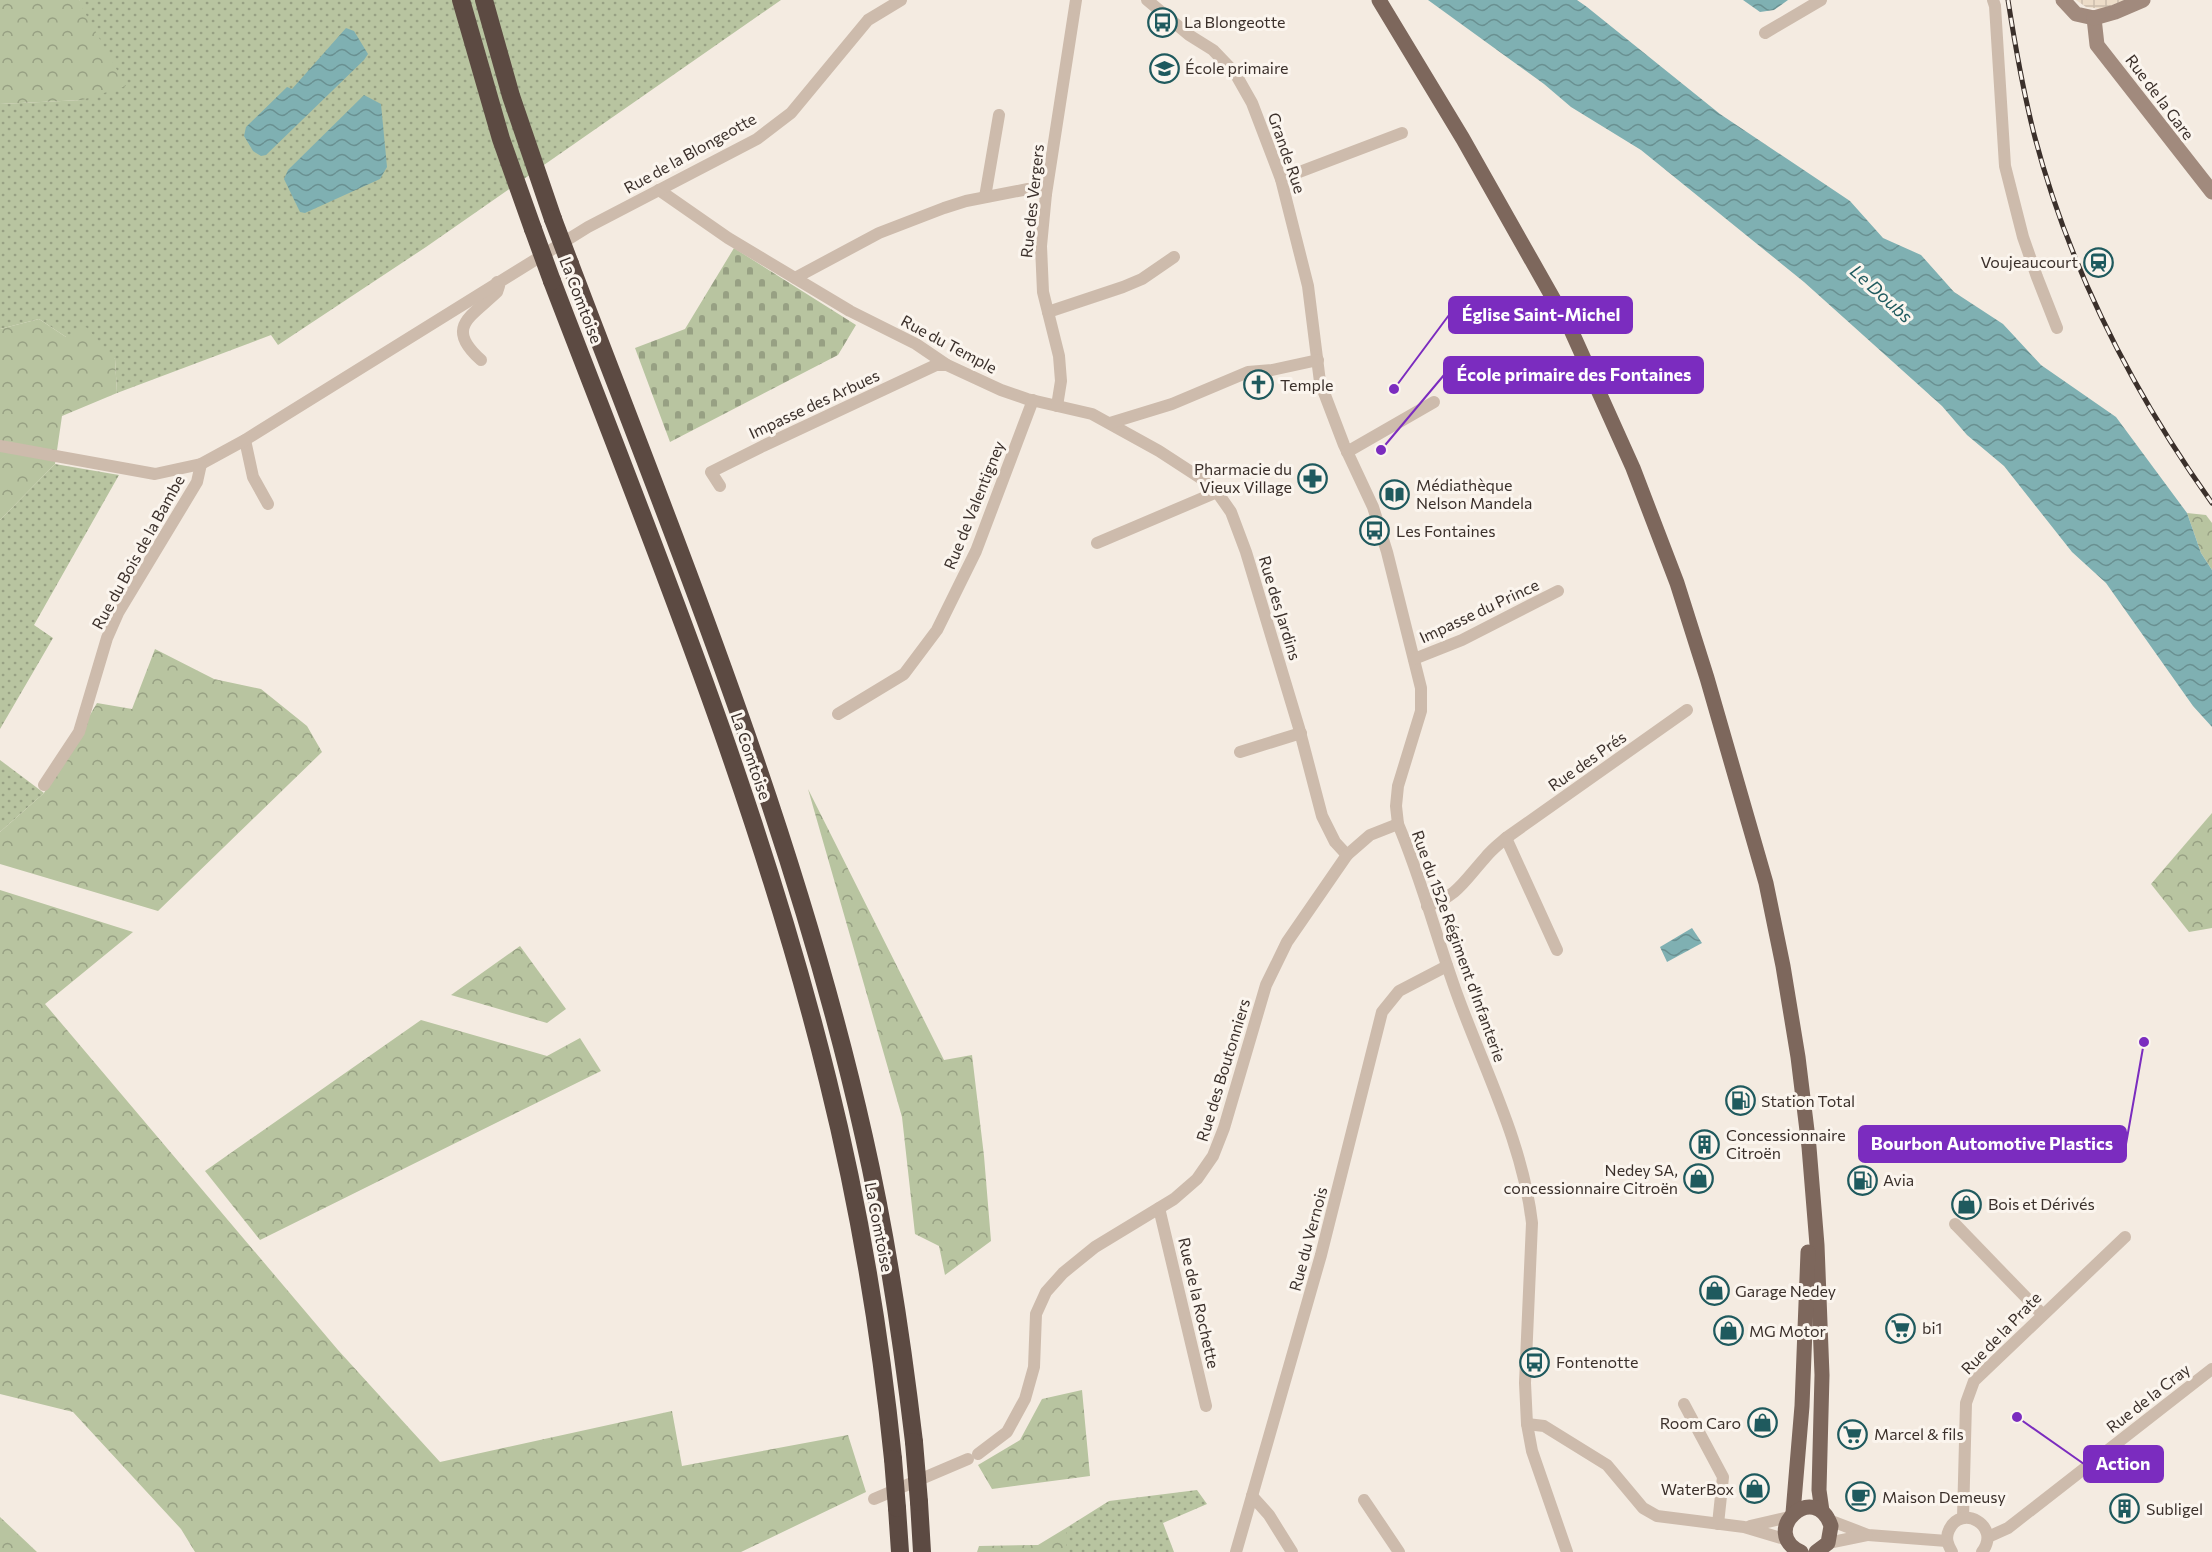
<svg xmlns="http://www.w3.org/2000/svg" width="2212" height="1552" viewBox="0 0 2212 1552" font-family="Commissioner,sans-serif">
<style>
.grass{fill:url(#grass-dots)}
.forest{fill:url(#forest-crowns)}
.cemetery{fill:url(#cemetery-stones)}
.plaza{fill:url(#plaza-grid)}
.water{fill:url(#water-waves)}
.lines{fill:none;stroke-linecap:round;stroke-linejoin:round}
.minor{stroke:#cdbbac;stroke-width:12}
.secondary{stroke:#a18a7d;stroke-width:15}
.primary{stroke:#7d675c;stroke-width:15}
.motorway{stroke:#5c4a42;stroke-width:18}
.rail-casing{stroke:#3b302b;stroke-width:5}
.rail{stroke:#fbf5ee;stroke-width:3;stroke-dasharray:9;stroke-linecap:butt}
.motorway-bridge{stroke:#5c4a42;stroke-width:18}
.labels{text-anchor:middle;stroke-width:6;stroke-linejoin:round;paint-order:stroke}
.poi-label{font-size:16px;fill:#3b302b;stroke:#fbf5ee;text-anchor:start}
.street-label{font-size:16px;fill:#3b302b;stroke:#fbf5ee}
.water-label{font-size:18px;font-style:italic;fill:#1f5a5e;stroke:#fbf5ee}
.leader{fill:none;stroke:#7b2cbf;stroke-width:2}
.callout-dot{fill:#7b2cbf;stroke:#fbf5ee;stroke-width:2}
.callout{fill:#7b2cbf;stroke:#7b2cbf;stroke-width:2}
.callout-label{font-size:18px;text-anchor:middle;font-weight:bold;fill:#fff}
</style>
<defs>
<pattern id="grass-dots" width="8" height="8" patternUnits="userSpaceOnUse" patternTransform="scale(1.5)"><rect width="8" height="8" fill="#b8c4a0"/><path d="M2 2h.1M6 6h.1" fill="none" stroke="#97a083" stroke-width="1.8" stroke-linecap="round"/></pattern>
<pattern id="forest-crowns" width="20" height="18" patternUnits="userSpaceOnUse" patternTransform="scale(1.5)"><rect width="20" height="18" fill="#b8c4a0"/><path d="M2 6a3 3 0 1 1 6 0M12 15a3 3 0 1 1 6 0" fill="none" stroke="#97a083"/></pattern>
<pattern id="cemetery-stones" width="16" height="16" patternUnits="userSpaceOnUse" patternTransform="scale(1.5)"><rect width="16" height="16" fill="#b8c4a0"/><path d="M2 7V4a2 2 0 0 1 4 0v3zM10 15v-3a2 2 0 0 1 4 0v3z" fill="#97a083"/></pattern>
<pattern id="plaza-grid" width="8" height="8" patternUnits="userSpaceOnUse" patternTransform="scale(1.5)"><rect width="8" height="8" fill="#ecdcc8"/><path d="M0 4h8M4 0v8" fill="none" stroke="#cbbdac"/></pattern>
<pattern id="water-waves" width="16" height="10" patternUnits="userSpaceOnUse" patternTransform="scale(1.5)"><rect width="16" height="10" fill="#7fb0b2"/><path d="M0 5q4-4 8 0t8 0" fill="none" stroke="#699091"/></pattern>
</defs>
<rect width="100%" height="100%" fill="#f4ebe1"/>
<!-- grass -->
<g class="grass">
<path d="M80,0H781L426,247L278,345L271,335L117,393L115,359L66,337L39,319L0,329V104L82,100L78,2Z"/>
<path d="M55,464L119,475L34,625L53,638L0,729V520Z"/>
<path d="M0,760L44,793L0,832Z"/>
<path d="M1197,1490L1207,1504L1163,1523L1174,1552H1066V1528L1109,1501Z"/>
</g>
<!-- forest -->
<g class="forest">
<path d="M0,0H80L79,2L126,86L82,100L0,104Z"/>
<path d="M39,319L66,337L86,327L115,359L117,393L62,416L55,464L0,520V329Z"/>
<path d="M2187,513L2206,515L2212,523V570L2201,553Z"/>
<path d="M155,649L214,679L261,689L307,726L322,752L158,911L0,864V832L44,793L97,703L132,709Z"/>
<path d="M808,789L944,1060L972,1055L984,1156L991,1241L945,1275L939,1246L915,1234L902,1117Z"/>
<path d="M2212,813V928L2189,932L2151,884Z"/>
<path d="M0,890L133,932L45,1004L338,1350L440,1462L672,1411L682,1466L848,1435L866,1492L741,1552H195L181,1529L73,1412L0,1394Z"/>
<path d="M520,946L566,1009L547,1023L451,995Z"/>
<path d="M421,1020L547,1056L580,1038L601,1071L260,1240L205,1171Z"/>
<path d="M1082,1390L1090,1476L992,1489L978,1465L1020,1440L1042,1399Z"/>
<path d="M0,1517L37,1552H0Z"/>
<path d="M1066,1528V1552H977L979,1546L1038,1545Z"/>
</g>
<!-- cemetery -->
<path class="cemetery" d="M734,248L856,325L838,355L670,442L635,348L685,329Z"/>
<!-- plaza -->
<path class="plaza" d="M2076,0H2125L2102,9L2086,7Z"/>
<!-- water -->
<g class="water">
<path d="M1428,0H1577L1587,7L1720,114L1850,201L1883,238L1921,255L1954,292L2003,324L2041,365L2116,417L2187,513L2201,553L2212,570V727L2193,706L2106,583L2072,552L2004,466L1967,435L1942,406L1804,282L1641,150L1571,107L1544,84Z"/>
<path d="M1743,0H1788L1774,10L1760,12Z"/>
<path d="M346,28L354,31L368,54L364,60L266,155L261,156L253,151L244,136L246,127L287,87L292,89Z"/>
<path d="M364,95L381,104L387,167L380,179L305,213L300,212L284,179L288,170Z"/>
<path d="M1692,928L1702,943L1667,962L1660,947Z"/>
</g>
<g class="lines">
<!-- minor -->
<g class="minor">
<path d="M1147,0L1189,35L1213,50L1235,73L1252,103L1281,179L1308,286L1320,382L1344,445L1373,507L1387,552L1421,688V711L1398,786L1396,806L1398,824C1422,880 1437,940 1458,997C1485,1071 1523,1144 1532,1223L1525,1383L1527,1424L1532,1451L1567,1552"/>
<path d="M1993,0L1995,6L2005,166L2023,237L2037,277L2057,328"/>
<path d="M1765,33L1821,0"/>
<path d="M1281,179L1402,133"/>
<path d="M659,190L728,238L850,311L916,344L947,365L1001,390L1027,399L1092,414L1159,451L1202,479L1217,492L1231,512L1246,552L1299,728L1322,816L1335,842L1347,855"/>
<path d="M985,197L999,115"/>
<path d="M795,278L879,233L944,208L966,201L1028,189L1046,194"/>
<path d="M1048,312L1123,287L1142,279L1174,257"/>
<path d="M481,360C444,327 471,317 497,292L499,286L497,282"/>
<path d="M1057,406L1061,381L1059,356L1043,292L1041,246L1046,194L1076,0"/>
<path d="M1110,423L1172,404L1248,372L1272,370L1318,360"/>
<path d="M245,440L253,477L268,504"/>
<path d="M0,446L155,474L201,464L245,440L588,227L757,139L791,113L868,20L901,0"/>
<path d="M1347,452L1434,402"/>
<path d="M720,486L711,472L763,446L936,365H947"/>
<path d="M1097,543L1217,492"/>
<path d="M1414,659L1462,640L1558,591"/>
<path d="M838,714L904,674L937,630L976,551L1033,400"/>
<path d="M1240,752L1301,733"/>
<path d="M44,785L79,732L107,638L118,613L197,482L201,464"/>
<path d="M1506,838L1687,710"/>
<path d="M1427,906C1457,897 1465,880 1485,858C1491,850 1499,844 1506,838L1557,950"/>
<path d="M1159,1208L1206,1406"/>
<path d="M1955,1224L2042,1314"/>
<path d="M1684,1404L1723,1477L1718,1524"/>
<path d="M1527,1424L1544,1426L1607,1465L1643,1508L1657,1516L1744,1527L1788,1540"/>
<path d="M978,1454L1007,1432L1025,1399L1034,1367L1036,1314L1046,1292L1063,1273L1095,1247L1174,1199L1197,1179L1213,1156L1224,1128L1266,985L1287,942L1347,855L1370,835L1398,824"/>
<path d="M1252,1496L1269,1515L1292,1552"/>
<path d="M874,1499L968,1459"/>
<path d="M1364,1500L1399,1552"/>
<path d="M1963,1518L1966,1403L1974,1381L2125,1237"/>
<path d="M1829,1520L1868,1535L1947,1541"/>
<path d="M1750,1526L1789,1517"/>
<path d="M1988,1537L2008,1528L2212,1369"/>
<path d="M1828,1543L1867,1535"/>
<path d="M1236,1552L1321,1255L1382,1012L1399,991L1447,966"/>
<path d="M1952,1552C1948,1545 1945,1538 1949,1530C1961,1503 2002,1526 1982,1552"/>
</g>
<!-- secondary -->
<g class="secondary">
<path d="M2063,0L2076,14L2094,18"/>
<path d="M2094,18L2097,45L2212,192"/>
<path d="M2094,18L2115,12L2143,0"/>
</g>
<!-- primary -->
<g class="primary">
<path d="M1379,0L1463,139L1571,330L1633,468L1677,583L1707,678L1766,883L1783,966L1798,1057L1809,1147L1817,1245L1822,1375L1819,1490L1822,1511"/>
<path d="M1793,1513L1802,1406L1808,1252"/>
<path d="M1801,1552C1758,1532 1815,1479 1831,1526L1828,1543L1816,1552"/>
</g>
<!-- motorway -->
<g class="motorway">
<path d="M461,0L501,139L533,229"/>
<path d="M484,0L511,96L553,219"/>
<path d="M570,264C679,551 797,837 864,1137C887,1238 902,1340 914,1442"/>
<path d="M552,281C653,544 761,807 828,1081C859,1206 880,1331 893,1459"/>
<path d="M919,1502L922,1552"/>
<path d="M897,1508L900,1552"/>
</g>
<defs>
<path id="rail" d="M2008,0C2015,45 2023,90 2034,134C2069,268 2132,391 2212,503"/>
</defs>
<!-- rail casing -->
<use href="#rail" class="rail-casing"/>
<!-- rail -->
<use href="#rail" class="rail"/>
<!-- motorway-bridge -->
<g class="motorway-bridge">
<path d="M553,219L570,264"/>
<path d="M533,229L552,281"/>
<path d="M914,1442L919,1502"/>
<path d="M893,1459L897,1508"/>
</g>
</g>
<!-- icons -->
<defs>
<symbol id="bus-ring" viewBox="-11 -11 22 22"><circle r="9.5" fill="#fbf5ee" stroke="#1f5a5e" stroke-width="1.5"/><path d="M-5-6H5V4H4V6H2V4H-2V6H-4V4H-5ZM-3.5-4V0h7V-4ZM-3.5 1.2v1.5H-2V1.2ZM2 1.2v1.5H3.5V1.2Z" fill="#1f5a5e"/></symbol>
<symbol id="school-ring" viewBox="-11 -11 22 22"><circle r="9.5" fill="#fbf5ee" stroke="#1f5a5e" stroke-width="1.5"/><path d="M0-5L7-2L0 1L-7-2ZM-4 1L0 2.5L4 1V4Q0 6-4 4Z" fill="#1f5a5e"/></symbol>
<symbol id="station-ring" viewBox="-11 -11 22 22"><circle r="9.5" fill="#fbf5ee" stroke="#1f5a5e" stroke-width="1.5"/><path d="M-3-6H3Q5-6 5-4V2Q5 4 3 4L4.5 6H3L1.5 4h-3L-3 6H-4.5L-3 4Q-5 4-5 2V-4Q-5-6-3-6ZM-3.5-4v3h7v-3ZM-3.5 1v1.5H-2V1ZM2 1v1.5H3.5V1Z" fill="#1f5a5e"/></symbol>
<symbol id="church-ring" viewBox="-11 -11 22 22"><circle r="9.5" fill="#fbf5ee" stroke="#1f5a5e" stroke-width="1.5"/><path d="M-1.2-6h2.4v3.5h3.3v2.4h-3.3V6h-2.4V-.1h-3.3v-2.4h3.3Z" fill="#1f5a5e"/></symbol>
<symbol id="pharmacy-ring" viewBox="-11 -11 22 22"><circle r="9.5" fill="#fbf5ee" stroke="#1f5a5e" stroke-width="1.5"/><path d="M-2-6h4v4h4v4h-4v4h-4v-4h-4v-4h4Z" fill="#1f5a5e"/></symbol>
<symbol id="library-ring" viewBox="-11 -11 22 22"><circle r="9.5" fill="#fbf5ee" stroke="#1f5a5e" stroke-width="1.5"/><path d="M-6-4Q-3-5.5-.7-3.5V5Q-3 3-6 4ZM6-4Q3-5.5 .7-3.5V5Q3 3 6 4Z" fill="#1f5a5e"/></symbol>
<symbol id="fuel-ring" viewBox="-11 -11 22 22"><circle r="9.5" fill="#fbf5ee" stroke="#1f5a5e" stroke-width="1.5"/><path d="M-5.5-6h7V0h2V4h1.3V-2.5L3-4.5l.8-.8L6-3V5H2.5V1h-1V6h-7ZM-4.2-4.7v3.2H.2V-4.7Z" fill="#1f5a5e"/></symbol>
<symbol id="building-ring" viewBox="-11 -11 22 22"><circle r="9.5" fill="#fbf5ee" stroke="#1f5a5e" stroke-width="1.5"/><path d="M-4-6H4V6H1V3H-1V6H-4ZM-2.5-4.3h1.7v1.8h-1.7ZM.8-4.3h1.7v1.8H.8ZM-2.5-1h1.7V.8h-1.7ZM.8-1h1.7V.8H.8Z" fill="#1f5a5e"/></symbol>
<symbol id="shop-ring" viewBox="-11 -11 22 22"><circle r="9.5" fill="#fbf5ee" stroke="#1f5a5e" stroke-width="1.5"/><path d="M-5-2.5h2.3a2.7 3.5 0 0 1 5.4 0H5L5.5 6h-11ZM-1.5-2.5h3a1.5 2.3 0 0 0-3 0Z" fill="#1f5a5e"/></symbol>
<symbol id="supermarket-ring" viewBox="-11 -11 22 22"><circle r="9.5" fill="#fbf5ee" stroke="#1f5a5e" stroke-width="1.5"/><path d="M-6-5.5h2.5l.6 2H6L4.5 2H-2.5L-4.4-4H-6ZM-1.5 3.2a1.3 1.3 0 1 0 .1 0ZM3 3.2a1.3 1.3 0 1 0 .1 0Z" fill="#1f5a5e"/></symbol>
<symbol id="cafe-ring" viewBox="-11 -11 22 22"><circle r="9.5" fill="#fbf5ee" stroke="#1f5a5e" stroke-width="1.5"/><path d="M-5.5-4.5H6V0H3Q3 3.5 0 3.5H-2.5Q-5.5 3.5-5.5 0ZM3-3.2v2h1.7v-2ZM-6 4.5H4V6H-6Z" fill="#1f5a5e"/></symbol>
</defs>
<g fill-rule="evenodd">
<use href="#bus-ring" x="1146" y="6" width="33" height="33"/>
<use href="#school-ring" x="1148" y="52" width="33" height="33"/>
<use href="#station-ring" x="2082" y="246" width="33" height="33"/>
<use href="#church-ring" x="1242" y="368" width="33" height="33"/>
<use href="#pharmacy-ring" x="1296" y="462" width="33" height="33"/>
<use href="#library-ring" x="1378" y="478" width="33" height="33"/>
<use href="#bus-ring" x="1358" y="514" width="33" height="33"/>
<use href="#fuel-ring" x="1724" y="1084" width="33" height="33"/>
<use href="#building-ring" x="1688" y="1128" width="33" height="33"/>
<use href="#shop-ring" x="1682" y="1162" width="33" height="33"/>
<use href="#fuel-ring" x="1846" y="1164" width="33" height="33"/>
<use href="#shop-ring" x="1950" y="1188" width="33" height="33"/>
<use href="#shop-ring" x="1698" y="1274" width="33" height="33"/>
<use href="#supermarket-ring" x="1884" y="1312" width="33" height="33"/>
<use href="#shop-ring" x="1712" y="1314" width="33" height="33"/>
<use href="#bus-ring" x="1518" y="1346" width="33" height="33"/>
<use href="#shop-ring" x="1746" y="1406" width="33" height="33"/>
<use href="#supermarket-ring" x="1836" y="1418" width="33" height="33"/>
<use href="#shop-ring" x="1738" y="1472" width="33" height="33"/>
<use href="#cafe-ring" x="1844" y="1480" width="33" height="33"/>
<use href="#building-ring" x="2108" y="1492" width="33" height="33"/>
</g>
<g class="labels">
<!-- poi labels -->
<g class="poi-label">
<text x="1184" y="28">La Blongeotte</text>
<text x="1185" y="74">École primaire</text>
<text x="2078" y="268" text-anchor="end">Voujeaucourt</text>
<text x="1280" y="391">Temple</text>
<text x="1292" y="475" text-anchor="end">Pharmacie du<tspan x="1292" dy="18">Vieux Village</tspan></text>
<text x="1416" y="491">Médiathèque<tspan x="1416" dy="18">Nelson Mandela</tspan></text>
<text x="1396" y="537">Les Fontaines</text>
<text x="1761" y="1107">Station Total</text>
<text x="1726" y="1141">Concessionnaire<tspan x="1726" dy="18">Citroën</tspan></text>
<text x="1678" y="1176" text-anchor="end">Nedey SA,<tspan x="1678" dy="18">concessionnaire Citroën</tspan></text>
<text x="1883" y="1186">Avia</text>
<text x="1988" y="1210">Bois et Dérivés</text>
<text x="1735" y="1297">Garage Nedey</text>
<text x="1922" y="1334">bi1</text>
<text x="1749" y="1337">MG Motor</text>
<text x="1556" y="1368">Fontenotte</text>
<text x="1741" y="1429" text-anchor="end">Room Caro</text>
<text x="1874" y="1440">Marcel &amp; fils</text>
<text x="1734" y="1495" text-anchor="end">WaterBox</text>
<text x="1882" y="1503">Maison Demeusy</text>
<text x="2146" y="1515">Subligel</text>
</g>
<!-- street labels -->
<g class="street-label">
<text transform="translate(2160 97) rotate(53)" y="6">Rue de la Gare</text>
<text transform="translate(690 153) rotate(-29)" y="6">Rue de la Blongeotte</text>
<text transform="translate(1287 153) rotate(71)" y="6">Grande Rue</text>
<text transform="translate(1032 201) rotate(-84)" y="6">Rue des Vergers</text>
<text transform="translate(581 300) rotate(69)" y="6">La Comtoise</text>
<text transform="translate(949 344) rotate(28)" y="6">Rue du Temple</text>
<text transform="translate(814 404) rotate(-25)" y="6">Impasse des Arbues</text>
<text transform="translate(974 505) rotate(-68)" y="6">Rue de Valentigney</text>
<text transform="translate(138 552) rotate(-61)" y="6">Rue du Bois de la Bambe</text>
<text transform="translate(1280 608) rotate(73)" y="6">Rue des Jardins</text>
<text transform="translate(1479 611) rotate(-25)" y="6">Impasse du Prince</text>
<text transform="translate(751 756) rotate(71)" y="6">La Comtoise</text>
<text transform="translate(1587 761) rotate(-35)" y="6">Rue des Prés</text>
<text transform="translate(1459 946) rotate(70)" y="6">Rue du 152e Régiment d'Infanterie</text>
<text transform="translate(1223 1070) rotate(-73)" y="6">Rue des Boutonniers</text>
<text transform="translate(879 1227) rotate(79)" y="6">La Comtoise</text>
<text transform="translate(1308 1239) rotate(-75)" y="6">Rue du Vernois</text>
<text transform="translate(1199 1303) rotate(77)" y="6">Rue de la Rochette</text>
<text transform="translate(2001 1333) rotate(-46)" y="6">Rue de la Prate</text>
<text transform="translate(2148 1398) rotate(-38)" y="6">Rue de la Cray</text>
</g>
<!-- water labels -->
<g class="water-label">
<text transform="translate(1881 294) rotate(42)" y="6">Le Doubs</text>
</g>
</g>
<!-- callouts -->
<path class="leader" d="M1394 389L1449 315M1381 450L1444 375M2144 1042L2126 1144M2017 1417L2084 1464"/>
<g class="callout-dot">
<circle cx="1394" cy="389" r="6"/>
<circle cx="1381" cy="450" r="6"/>
<circle cx="2144" cy="1042" r="6"/>
<circle cx="2017" cy="1417" r="6"/>
</g>
<g class="callout">
<rect x="1449" y="297" width="183" height="36" rx="6"/>
<rect x="1444" y="357" width="259" height="36" rx="6"/>
<rect x="1859" y="1126" width="267" height="36" rx="6"/>
<rect x="2084" y="1446" width="79" height="36" rx="6"/>
</g>
<g class="callout-label">
<text x="1541" y="321">Église Saint-Michel</text>
<text x="1574" y="381">École primaire des Fontaines</text>
<text x="1992" y="1150">Bourbon Automotive Plastics</text>
<text x="2123" y="1470">Action</text>
</g>
</svg>
